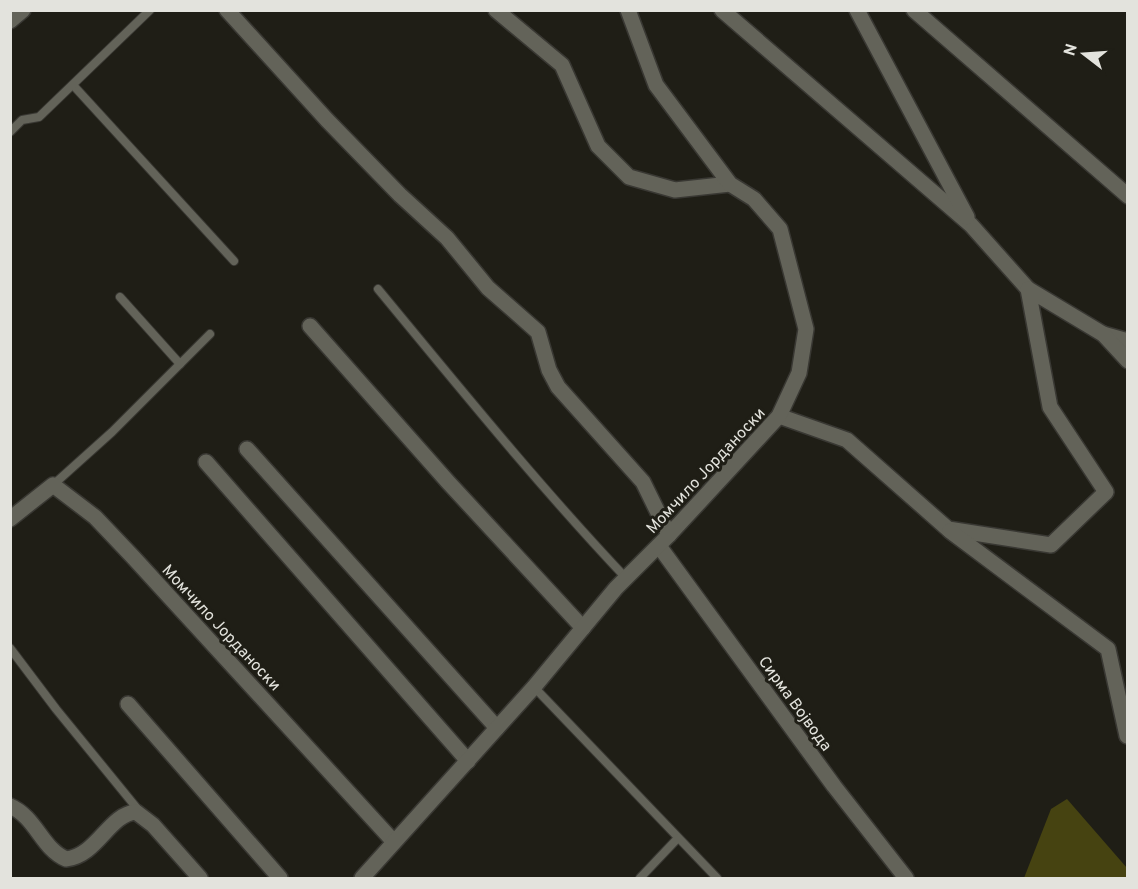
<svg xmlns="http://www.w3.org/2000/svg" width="1138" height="889" viewBox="0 0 1138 889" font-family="Overpass,sans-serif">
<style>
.green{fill:#464311}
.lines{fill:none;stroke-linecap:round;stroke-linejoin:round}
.lane-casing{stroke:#393833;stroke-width:10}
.street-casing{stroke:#393833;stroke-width:18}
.lane{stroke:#636359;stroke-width:8}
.street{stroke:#636359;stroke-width:15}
.labels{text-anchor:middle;stroke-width:6;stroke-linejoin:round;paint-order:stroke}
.street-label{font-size:16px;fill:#e3e3dd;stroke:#1f1e16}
</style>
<rect width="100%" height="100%" fill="#1f1e16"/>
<!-- green -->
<path class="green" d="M1067,799L1127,868V878H1024L1051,809Z"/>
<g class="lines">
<defs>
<g id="lane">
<path d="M73,85L234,261"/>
<path d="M10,132L22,120L39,117L150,10"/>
<path d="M378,289C459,387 539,486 626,578"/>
<path d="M120,297L180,364"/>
<path d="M53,485L112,432L210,334"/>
<path d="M10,648L56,709L140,812"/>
<path d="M534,687L717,878"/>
<path d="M640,878L677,839"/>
</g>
<g id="street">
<path d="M227,10L327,120L400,195L447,238L488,288L538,332L549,370L558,387L643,482L669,535"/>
<path d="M496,10L562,65L598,146L629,177L675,190L730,184"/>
<path d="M722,10L971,225L1028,289"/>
<path d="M857,10L967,217"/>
<path d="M914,10L1128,196"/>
<path d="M10,21L23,10"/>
<path d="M310,326L448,482L583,628"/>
<path d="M1103,334L1128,341"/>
<path d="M779,416L847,440L948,529L1051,545L1106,492L1050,407L1028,289L1103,334L1128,361"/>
<path d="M247,449L497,728"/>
<path d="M206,462L468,761"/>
<path d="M10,519L53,485L95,517L133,557L394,842"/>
<path d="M950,531L1108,649L1127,736"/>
<path d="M659,546L834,786L906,878"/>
<path d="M128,704L280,878"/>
<path d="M10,806C36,817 42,849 66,859C97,856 109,814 136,812L153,825L200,878"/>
<path d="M362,878L534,687L616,588L669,535L779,416L799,373L806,329L780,229L754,199L730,184L656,85L628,10"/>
</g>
</defs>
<!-- lane casing -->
<use href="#lane" class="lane-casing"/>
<!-- street casing -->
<use href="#street" class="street-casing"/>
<!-- lane -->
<use href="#lane" class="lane"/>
<!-- street -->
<use href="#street" class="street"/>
</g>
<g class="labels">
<!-- street labels -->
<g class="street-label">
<text transform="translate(705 470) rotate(-47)" y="6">Момчило Јорданоски</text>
<text transform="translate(222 627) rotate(47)" y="6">Момчило Јорданоски</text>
<text transform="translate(796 703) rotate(54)" y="6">Сирма Војвода</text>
</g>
</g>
<!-- border -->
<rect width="1138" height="889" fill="none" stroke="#e3e3dd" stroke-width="24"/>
<!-- north arrow -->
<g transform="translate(1084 54) rotate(287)" stroke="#1f1e16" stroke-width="4.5" paint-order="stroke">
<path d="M0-4.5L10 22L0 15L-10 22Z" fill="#e3e3dd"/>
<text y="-9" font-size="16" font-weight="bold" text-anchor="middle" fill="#e3e3dd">N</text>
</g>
</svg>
